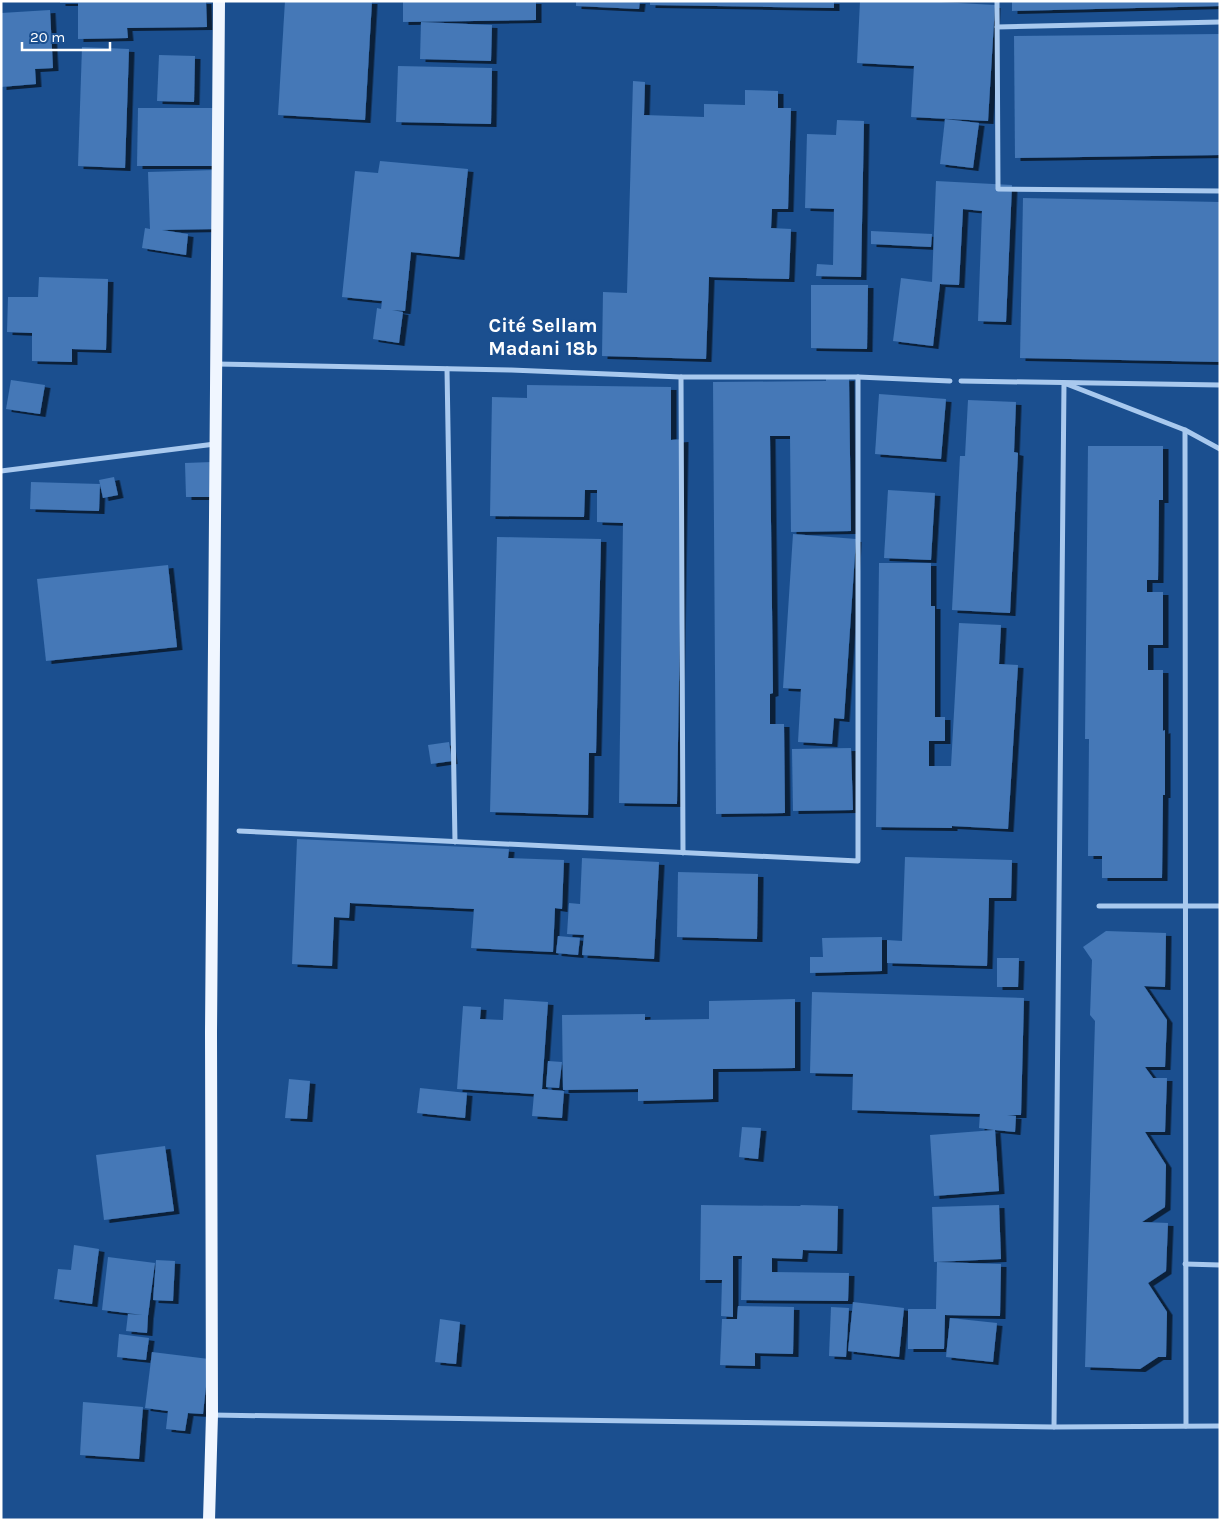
<svg xmlns="http://www.w3.org/2000/svg" width="1221" height="1521" viewBox="0 0 1221 1521" font-family="Karla,sans-serif">
<style>
.building{fill:#4478b7;filter:url(#shadow)}
.lines{fill:none;stroke-linecap:round;stroke-linejoin:round}
.minor{stroke:#a9c9ee;stroke-width:5}
.primary{stroke:#f0f6ff;stroke-width:12}
.labels{text-anchor:middle;stroke-width:4.5;stroke-linejoin:round;paint-order:stroke}
.quarter-label{font-size:20px;font-weight:bold;fill:#fff;stroke:#1b4f8f}
</style>
<defs>
<filter id="shadow"><feDropShadow dx="5.5" dy="3" stdDeviation="0" flood-color="#0009"/></filter>
</defs>
<rect width="100%" height="100%" fill="#1b4f8f"/>
<!-- building -->
<g class="building">
<path d="M60,1H206L207,27L127,28L128,38L78,39V3H60Z"/>
<path d="M285,1H372L365,120L278,115Z"/>
<path d="M403,1H536V20L403,22Z"/>
<path d="M576,1H640L639,9L576,6Z"/>
<path d="M650,1H834V8L650,5Z"/>
<path d="M860,1H922L995,5L988,121L911,117L914,66L857,63Z"/>
<path d="M1012,1H1220V6L1012,11Z"/>
<path d="M50,10L53,68L35,69L36,84L1,87V13Z"/>
<path d="M421,22L492,25L491,61L420,59Z"/>
<path d="M1220,34V155L1015,158L1014,36Z"/>
<path d="M82,47L129,49L125,168L78,166Z"/>
<path d="M159,55L195,56L194,102L157,101Z"/>
<path d="M398,66L492,68L491,124L396,122Z"/>
<path d="M633,81L645,82L644,115L704,117V104L745,105V90L778,91V108H791L788,209H772L771,228L791,229L789,279L709,277L706,359L602,356L603,292L627,293Z"/>
<path d="M138,108H213L212,166H137Z"/>
<path d="M945,119L979,123L973,168L940,164Z"/>
<path d="M837,120L864,121L861,277L816,276L817,264L833,265L834,209L805,208L807,134L836,135Z"/>
<path d="M380,161L468,169L459,257L411,252L405,311L392,310L403,312L399,343L373,339L377,308L381,309L382,301L342,297L355,171L378,173Z"/>
<path d="M215,170L216,229L162,230L188,234L186,255L142,248L145,228L150,229L148,172Z"/>
<path d="M936,181L1012,185L1006,322L978,321L982,211L963,209L959,285L940,284L933,346L893,341L901,278L932,282Z"/>
<path d="M1023,198L1220,202V362L1020,358Z"/>
<path d="M871,231L932,234L931,247L871,244Z"/>
<path d="M39,277L108,279L106,350L72,349V362L32,361V333L7,332L8,297H38Z"/>
<path d="M811,285H868L867,349L811,348Z"/>
<path d="M849,378L851,531L791,532L790,436H770L773,693L770,694V724H784L785,813L716,814L713,382L826,381V379Z"/>
<path d="M11,380L45,385L40,414L6,409Z"/>
<path d="M527,385L671,387V440L683,439L677,804L619,803L623,523L597,522V490H585L584,517L490,516L492,397L527,398Z"/>
<path d="M879,394L946,399L941,459L875,454Z"/>
<path d="M968,400L1016,402L1014,452L1018,453L1010,613L952,610L960,456H965Z"/>
<path d="M1088,446H1163V500H1159L1158,580H1147V592H1163V645H1148V670H1163V731L1165,730V795H1163L1162,878H1102V856H1088L1089,739H1085Z"/>
<path d="M212,462L213,497H186L185,463Z"/>
<path d="M114,477L118,495L103,498L99,480Z"/>
<path d="M31,482L100,484L99,511L30,509Z"/>
<path d="M888,490L935,493L931,560L884,558Z"/>
<path d="M793,534L856,539L844,719L834,718L832,744L798,742L801,689L783,688Z"/>
<path d="M497,537L601,539L596,753H589L588,815L490,812Z"/>
<path d="M879,563H931V606H935V717H945V741H929V766H951L959,623L1001,625L999,664L1018,665L1008,829L952,826V828L876,827Z"/>
<path d="M168,565L177,647L46,661L37,579Z"/>
<path d="M449,742L452,761L431,764L428,745Z"/>
<path d="M851,748L853,810L793,811L792,749Z"/>
<path d="M297,839L509,849L508,858L564,860L562,909L555,908L553,952L471,948L474,909L350,903L349,918L334,917L332,966L292,964Z"/>
<path d="M905,857L1012,860L1011,898H989L987,966L887,963V940L902,941Z"/>
<path d="M582,858L659,862L654,959L582,955L584,935L567,934L569,903L580,904Z"/>
<path d="M678,872L758,874L757,939L677,937Z"/>
<path d="M1106,931L1166,933L1165,987L1144,986L1167,1020L1165,1067H1145L1153,1078H1167L1165,1132H1145L1166,1165L1165,1207L1142,1222L1168,1223L1166,1271L1148,1283L1167,1312L1166,1357H1158L1140,1369L1085,1367L1095,1021L1090,1015L1092,960L1083,947Z"/>
<path d="M558,936L580,938L578,955L556,953Z"/>
<path d="M882,937V971L810,973V957H823L822,938Z"/>
<path d="M997,958H1019L1018,987H997Z"/>
<path d="M812,992L1024,998L1021,1115H1007L1016,1116L1015,1132L995,1130L999,1191L934,1196L930,1135L994,1130L979,1128L980,1114L852,1110L853,1074L810,1073Z"/>
<path d="M504,999L548,1002L542,1089L564,1091L562,1118L532,1116L534,1094L457,1089L463,1006L481,1007L480,1019L503,1020Z"/>
<path d="M795,999V1068L713,1069V1099L638,1101V1089L563,1090L562,1015L645,1014V1020L709,1019V1001Z"/>
<path d="M548,1061L562,1062L559,1088L546,1087Z"/>
<path d="M289,1079L310,1081L307,1119L285,1118Z"/>
<path d="M420,1088L467,1093L465,1118L417,1113Z"/>
<path d="M742,1127L761,1128L758,1159L739,1157Z"/>
<path d="M165,1146L174,1211L104,1220L96,1155Z"/>
<path d="M701,1205L801,1206L800,1205L838,1206L837,1251L803,1250L802,1259L772,1258V1272L849,1273L848,1301L741,1300L742,1256H733V1317L721,1316L722,1280H700Z"/>
<path d="M999,1205L1001,1259L934,1262L932,1207Z"/>
<path d="M74,1245L99,1249L92,1304L54,1299L58,1269L71,1270Z"/>
<path d="M108,1257L155,1263L148,1316L147,1333L126,1331L128,1314L143,1315L102,1310Z"/>
<path d="M156,1260L175,1261L173,1301L153,1300Z"/>
<path d="M937,1262L1001,1264L1000,1316L945,1315L944,1349H908V1309H936Z"/>
<path d="M853,1302L904,1308L899,1357L848,1351Z"/>
<path d="M738,1306L794,1307L793,1354L755,1353V1366L720,1365L722,1319H737Z"/>
<path d="M831,1307L849,1308L846,1357L829,1356Z"/>
<path d="M950,1318L997,1323L993,1362L946,1357Z"/>
<path d="M440,1319L460,1322L456,1364L435,1362Z"/>
<path d="M119,1334L149,1338L146,1360L117,1357Z"/>
<path d="M152,1352L209,1359L203,1414L188,1413L185,1431L166,1429L168,1411L145,1408Z"/>
<path d="M83,1402L143,1407L139,1459L80,1455Z"/>
</g>
<g class="lines">
<!-- minor -->
<g class="minor">
<path d="M997,1L998,189L1220,191"/>
<path d="M997,27L1220,22"/>
<path d="M217,364L511,370L681,377H858L950,381"/>
<path d="M447,369L455,842"/>
<path d="M681,377L683,853"/>
<path d="M961,381L1220,385"/>
<path d="M1185,430L1186,1426"/>
<path d="M1,471L215,444"/>
<path d="M239,831L858,861V377"/>
<path d="M1099,906H1220"/>
<path d="M1185,1264L1220,1265"/>
<path d="M212,1415L1054,1427L1220,1426"/>
<path d="M1054,1427L1064,383L1185,430L1220,449"/>
</g>
<!-- primary -->
<path class="primary" d="M209,1520L212,1415L211,1033L219,1"/>
</g>
<g class="labels">
<!-- quarter labels -->
<g class="quarter-label">
<text x="543" y="332">Cité Sellam<tspan x="543" dy="23">Madani 18b</tspan></text>
</g>
</g>
<!-- border -->
<rect width="1221" height="1521" fill="none" stroke="#ffffff" stroke-width="5"/>
<!-- scale -->
<path d="M22 42v8h88v-8" fill="none" stroke="#ffffff" stroke-width="2.5"/>
<text x="30" y="42" font-size="15" fill="#ffffff" stroke="#1b4f8f" stroke-width="4" paint-order="stroke">20 m</text>
</svg>
